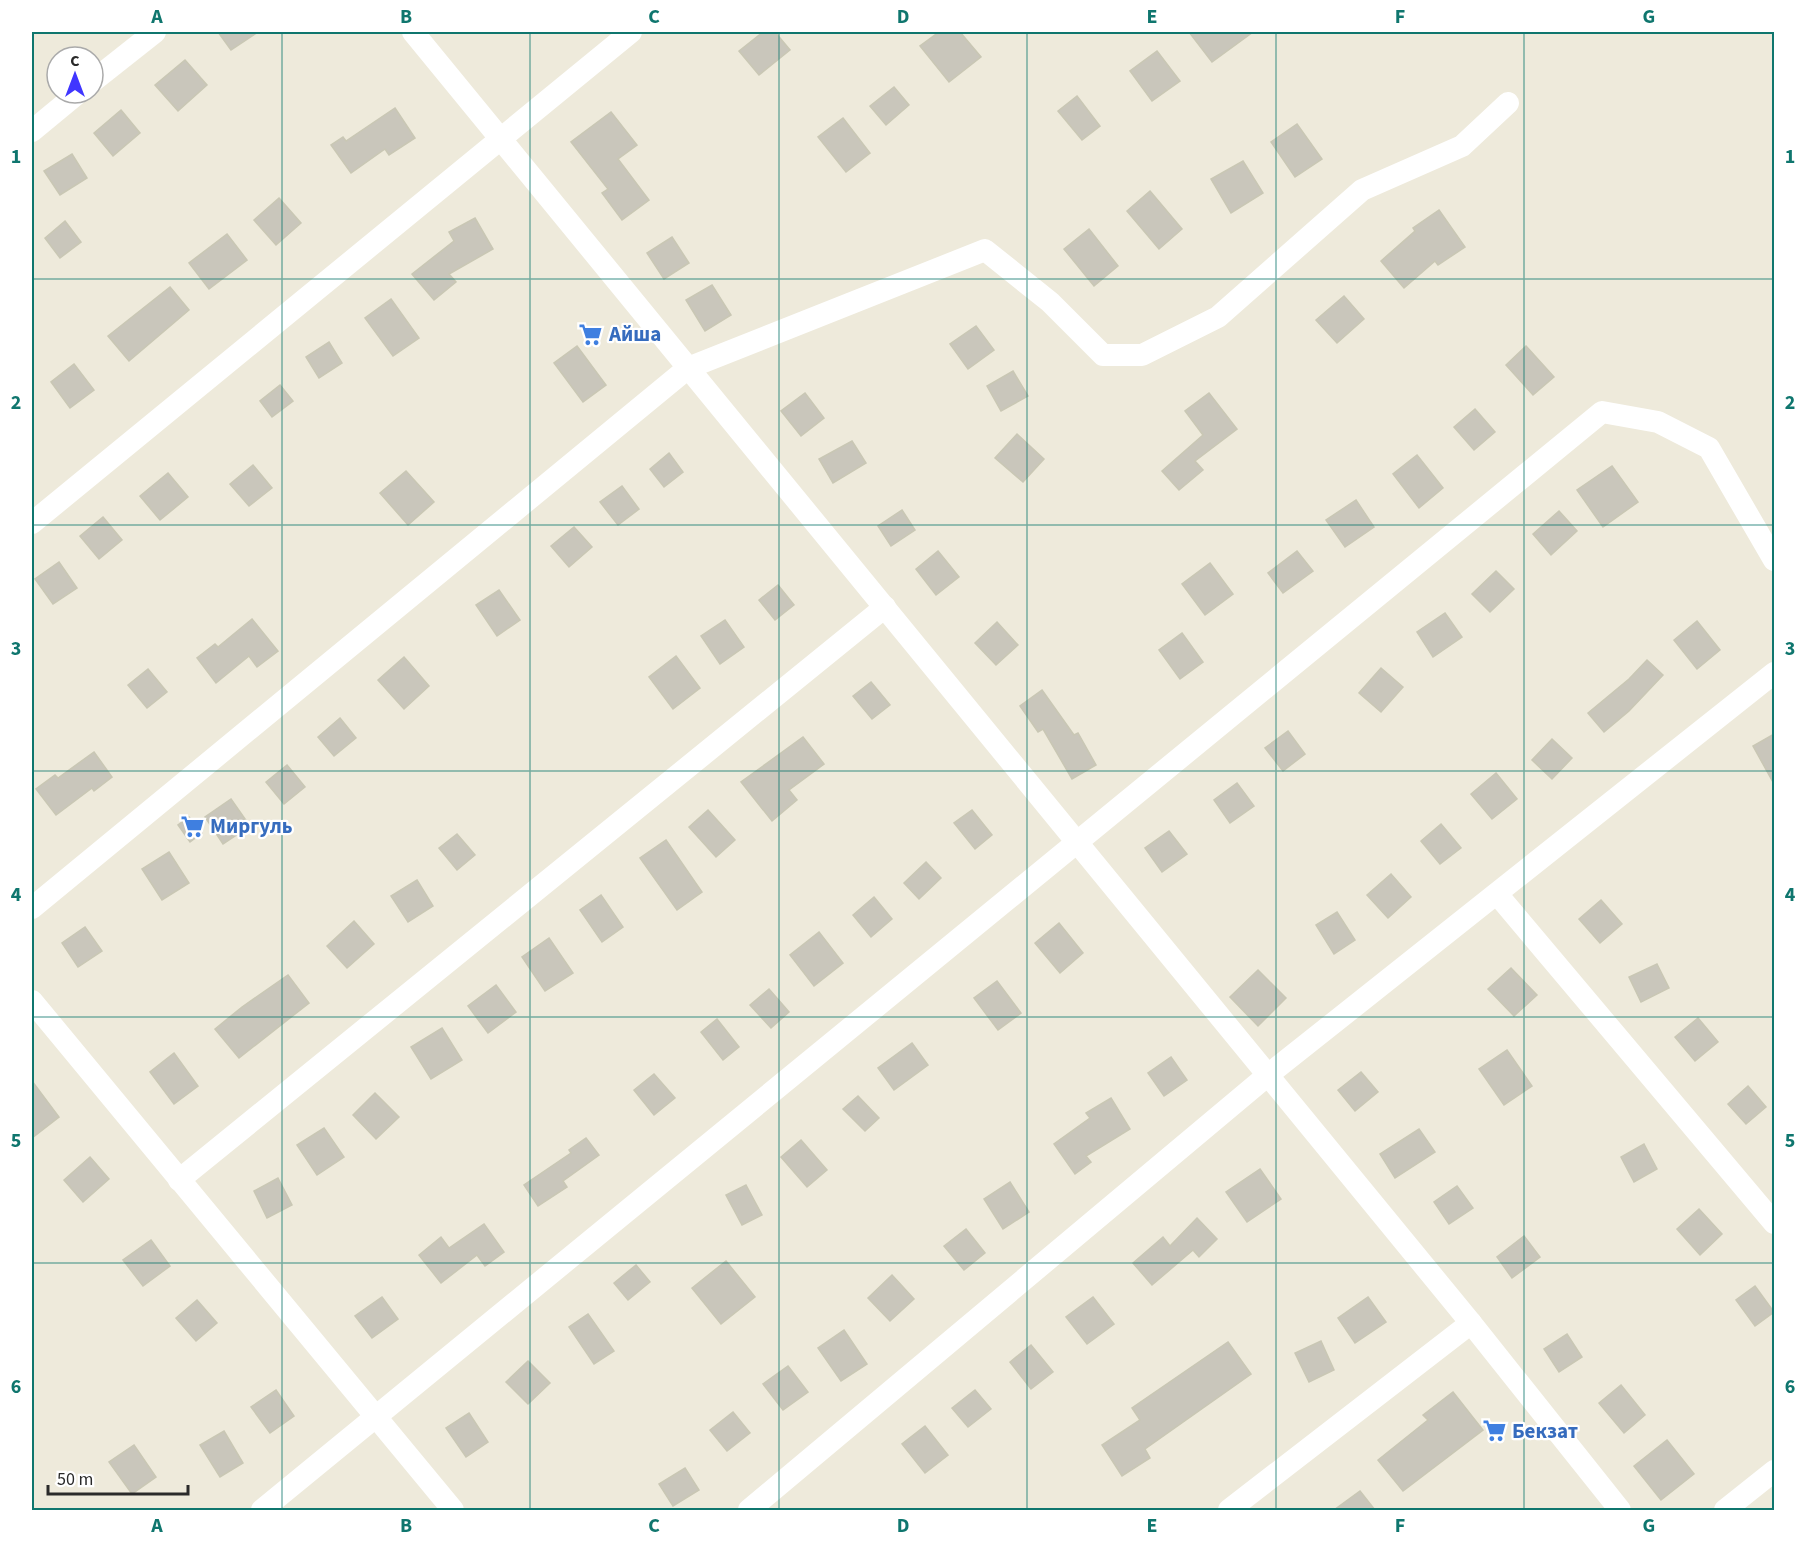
<svg xmlns="http://www.w3.org/2000/svg" width="1806" height="1542" viewBox="0 0 1806 1542" font-family="'Source Sans 3',sans-serif">
<style>
.building{fill:#c9c6bb;stroke:#c9c7b4;stroke-width:1.5}
.lines{fill:none;stroke-linecap:round;stroke-linejoin:round}
.minor{stroke:#fff;stroke-width:22}
.grid{fill:none;stroke:#0f766e;stroke-width:1.5;stroke-opacity:0.55}
.labels{text-anchor:middle;stroke-width:4.5;stroke-linejoin:round;paint-order:stroke}
.shop-label{font-size:21px;font-weight:bold;fill:#366cbe;stroke:#fff;text-anchor:start}
.neatline{fill:none;stroke:#0f766e;stroke-width:2}
.grid-label{font-size:20px;text-anchor:middle;font-weight:bold;fill:#0f766e}
</style>
<rect width="100%" height="100%" fill="#eeeadb"/>
<!-- building -->
<g class="building">
<path d="M218,32H258L231,50Z"/>
<path d="M763,32H775L790,50L759,75L739,51Z"/>
<path d="M939,32H960L981,57L949,82L920,46Z"/>
<path d="M1189,32H1253L1212,62Z"/>
<path d="M1157,51L1180,81L1152,101L1130,71Z"/>
<path d="M185,60L207,85L178,111L155,85Z"/>
<path d="M894,87L909,105L886,125L870,106Z"/>
<path d="M1077,96L1100,126L1082,140L1058,111Z"/>
<path d="M395,108L415,138L389,155L385,149L351,173L331,145L343,137L346,141Z"/>
<path d="M121,110L140,133L113,156L94,133Z"/>
<path d="M611,112L637,145L618,159L649,200L622,220L602,193L608,189L571,142Z"/>
<path d="M843,118L870,153L846,172L818,137Z"/>
<path d="M1297,124L1322,159L1295,177L1271,142Z"/>
<path d="M72,154L87,178L60,195L44,171Z"/>
<path d="M1243,161L1263,193L1231,213L1211,179Z"/>
<path d="M1150,191L1182,229L1159,249L1127,211Z"/>
<path d="M279,198L301,223L276,245L254,220Z"/>
<path d="M1439,210L1465,247L1438,265L1435,261L1404,288L1381,261L1415,231L1413,228Z"/>
<path d="M475,218L493,249L449,274L456,282L434,300L412,274L454,241L449,232Z"/>
<path d="M65,221L81,242L60,258L45,238Z"/>
<path d="M1089,229L1118,266L1094,286L1064,249Z"/>
<path d="M227,234L247,260L209,289L189,263Z"/>
<path d="M672,237L689,263L664,279L647,253Z"/>
<path d="M712,285L731,315L705,331L686,300Z"/>
<path d="M170,287L189,310L129,361L108,336Z"/>
<path d="M1344,296L1364,319L1337,343L1316,320Z"/>
<path d="M391,299L419,338L393,356L365,318Z"/>
<path d="M976,326L994,350L968,369L950,344Z"/>
<path d="M329,342L342,363L319,378L306,357Z"/>
<path d="M577,346L606,385L583,402L554,363Z"/>
<path d="M1526,346L1554,377L1533,395L1506,365Z"/>
<path d="M74,364L94,390L70,408L51,382Z"/>
<path d="M1013,371L1028,396L1001,411L987,386Z"/>
<path d="M280,385L293,401L272,417L260,401Z"/>
<path d="M805,393L824,418L801,436L781,411Z"/>
<path d="M1209,393L1237,429L1195,461L1203,470L1179,490L1162,471L1203,435L1185,411Z"/>
<path d="M1475,409L1495,432L1474,450L1454,427Z"/>
<path d="M1017,434L1044,459L1023,482L995,458Z"/>
<path d="M852,441L866,463L833,483L819,459Z"/>
<path d="M669,453L683,472L664,487L650,469Z"/>
<path d="M1417,455L1443,488L1419,508L1393,474Z"/>
<path d="M253,465L272,488L249,506L230,484Z"/>
<path d="M1612,466L1638,502L1603,527L1577,490Z"/>
<path d="M406,471L434,502L408,525L380,493Z"/>
<path d="M168,473L188,497L160,520L140,496Z"/>
<path d="M622,486L639,509L618,525L600,502Z"/>
<path d="M1356,500L1374,527L1345,547L1326,520Z"/>
<path d="M902,510L915,530L891,546L878,526Z"/>
<path d="M1559,511L1577,531L1551,555L1533,534Z"/>
<path d="M103,517L122,540L99,559L80,536Z"/>
<path d="M574,527L592,547L569,567L551,546Z"/>
<path d="M938,551L959,577L936,595L916,569Z"/>
<path d="M1297,551L1313,571L1283,593L1268,573Z"/>
<path d="M59,562L77,588L53,604L35,579Z"/>
<path d="M1210,563L1233,594L1205,615L1182,584Z"/>
<path d="M1496,571L1514,589L1490,612L1472,594Z"/>
<path d="M778,585L794,605L775,620L759,600Z"/>
<path d="M499,590L520,620L497,636L476,605Z"/>
<path d="M1445,613L1462,637L1433,657L1417,632Z"/>
<path d="M252,619L278,651L257,667L249,656L216,683L197,658L215,644L218,647Z"/>
<path d="M725,620L744,647L720,664L701,636Z"/>
<path d="M1697,621L1720,650L1697,669L1674,640Z"/>
<path d="M997,622L1018,645L996,665L975,643Z"/>
<path d="M1182,633L1203,662L1180,679L1159,650Z"/>
<path d="M676,656L700,688L673,709L649,677Z"/>
<path d="M404,657L429,686L404,709L378,680Z"/>
<path d="M1647,660L1663,675L1629,711L1604,732L1588,713L1629,679Z"/>
<path d="M1381,668L1403,687L1381,712L1359,693Z"/>
<path d="M148,669L167,692L147,708L128,685Z"/>
<path d="M871,682L890,705L872,719L853,696Z"/>
<path d="M1042,690L1074,735L1078,733L1096,765L1072,779L1043,729L1038,732L1020,706Z"/>
<path d="M340,718L356,738L334,756L318,737Z"/>
<path d="M1288,731L1305,754L1283,771L1265,748Z"/>
<path d="M1774,734V784L1753,746Z"/>
<path d="M803,737L824,764L789,790L797,800L772,821L741,782Z"/>
<path d="M1552,739L1572,758L1552,779L1532,760Z"/>
<path d="M94,752L112,777L94,791L92,788L56,815L36,789L55,775L58,778Z"/>
<path d="M287,765L305,787L284,804L266,782Z"/>
<path d="M1496,773L1517,799L1492,819L1471,794Z"/>
<path d="M1237,783L1254,806L1230,823L1214,800Z"/>
<path d="M231,799L250,826L223,844L205,817Z"/>
<path d="M708,810L735,840L716,857L689,827Z"/>
<path d="M972,810L992,835L975,849L954,823Z"/>
<path d="M189,817L202,833L190,842L178,825Z"/>
<path d="M1441,824L1461,848L1440,864L1421,841Z"/>
<path d="M1169,831L1187,854L1162,872L1145,848Z"/>
<path d="M457,834L475,855L457,870L439,848Z"/>
<path d="M666,840L702,892L677,910L640,858Z"/>
<path d="M169,852L189,883L162,900L142,869Z"/>
<path d="M926,862L941,878L919,899L904,883Z"/>
<path d="M1391,874L1411,897L1388,918L1367,895Z"/>
<path d="M417,880L433,906L408,922L391,896Z"/>
<path d="M601,895L623,927L602,942L580,910Z"/>
<path d="M874,897L892,919L871,937L853,915Z"/>
<path d="M1601,900L1622,924L1600,943L1579,919Z"/>
<path d="M1337,912L1355,940L1334,954L1316,925Z"/>
<path d="M354,921L374,944L347,968L327,946Z"/>
<path d="M1059,923L1083,953L1060,973L1035,943Z"/>
<path d="M85,927L102,951L78,967L62,943Z"/>
<path d="M819,932L843,963L814,986L790,955Z"/>
<path d="M549,938L573,973L545,991L522,957Z"/>
<path d="M1657,964L1669,988L1641,1002L1629,977Z"/>
<path d="M1511,968L1537,995L1514,1016L1488,989Z"/>
<path d="M1258,970L1286,998L1258,1026L1230,997Z"/>
<path d="M288,975L309,1003L239,1058L215,1029L242,1007Z"/>
<path d="M997,981L1021,1013L998,1030L974,998Z"/>
<path d="M496,985L516,1012L488,1033L468,1006Z"/>
<path d="M769,989L789,1012L771,1028L750,1005Z"/>
<path d="M1698,1018L1718,1042L1695,1061L1675,1037Z"/>
<path d="M717,1019L739,1047L723,1060L701,1032Z"/>
<path d="M442,1028L462,1060L431,1079L411,1047Z"/>
<path d="M912,1043L928,1065L894,1090L878,1068Z"/>
<path d="M1507,1050L1532,1086L1504,1105L1479,1069Z"/>
<path d="M174,1053L198,1086L174,1104L150,1072Z"/>
<path d="M1171,1057L1187,1080L1164,1096L1148,1073Z"/>
<path d="M1361,1072L1378,1092L1355,1111L1338,1090Z"/>
<path d="M654,1074L675,1098L654,1115L634,1090Z"/>
<path d="M32,1081L59,1117L32,1138Z"/>
<path d="M1748,1086L1766,1107L1746,1124L1728,1104Z"/>
<path d="M375,1093L399,1117L376,1139L353,1115Z"/>
<path d="M858,1096L879,1118L865,1131L843,1109Z"/>
<path d="M1111,1098L1130,1129L1086,1156L1091,1162L1075,1174L1054,1144L1090,1118L1086,1113Z"/>
<path d="M324,1128L344,1157L317,1175L297,1145Z"/>
<path d="M1419,1129L1435,1152L1395,1178L1380,1154Z"/>
<path d="M586,1138L599,1155L563,1181L567,1187L538,1206L524,1185L571,1153L569,1150Z"/>
<path d="M801,1140L827,1170L807,1187L781,1157Z"/>
<path d="M1644,1144L1657,1169L1634,1182L1621,1157Z"/>
<path d="M90,1157L109,1179L83,1202L64,1180Z"/>
<path d="M1260,1169L1281,1199L1247,1222L1226,1192Z"/>
<path d="M278,1178L292,1205L267,1218L254,1191Z"/>
<path d="M1010,1182L1029,1212L1003,1229L984,1199Z"/>
<path d="M746,1185L762,1215L742,1225L726,1195Z"/>
<path d="M1457,1186L1473,1208L1449,1224L1434,1202Z"/>
<path d="M1699,1209L1722,1234L1700,1255L1677,1229Z"/>
<path d="M1197,1218L1217,1239L1199,1257L1193,1250L1152,1285L1133,1263L1163,1237L1170,1246Z"/>
<path d="M484,1224L504,1252L485,1266L477,1255L441,1283L419,1255L441,1237L449,1248Z"/>
<path d="M966,1229L985,1253L964,1270L944,1246Z"/>
<path d="M1524,1236L1540,1257L1512,1278L1497,1257Z"/>
<path d="M151,1240L170,1266L143,1286L123,1260Z"/>
<path d="M726,1261L755,1297L721,1324L692,1288Z"/>
<path d="M636,1265L650,1282L628,1300L614,1283Z"/>
<path d="M892,1275L914,1299L890,1321L868,1298Z"/>
<path d="M1755,1286L1774,1312L1755,1326L1736,1300Z"/>
<path d="M382,1297L398,1319L372,1338L355,1316Z"/>
<path d="M1093,1297L1114,1324L1087,1344L1066,1317Z"/>
<path d="M1368,1297L1386,1322L1355,1343L1338,1318Z"/>
<path d="M197,1300L217,1323L196,1341L176,1318Z"/>
<path d="M588,1314L614,1351L594,1364L569,1327Z"/>
<path d="M844,1330L867,1364L841,1381L818,1348Z"/>
<path d="M1567,1334L1582,1357L1559,1372L1544,1349Z"/>
<path d="M1321,1341L1334,1370L1309,1382L1295,1353Z"/>
<path d="M1228,1342L1251,1374L1145,1449L1150,1458L1122,1476L1102,1445L1140,1420L1132,1408Z"/>
<path d="M1031,1345L1053,1372L1031,1389L1010,1362Z"/>
<path d="M528,1361L550,1383L528,1404L506,1382Z"/>
<path d="M788,1366L808,1392L783,1410L763,1384Z"/>
<path d="M1621,1385L1645,1415L1624,1433L1599,1403Z"/>
<path d="M276,1390L294,1416L270,1433L251,1407Z"/>
<path d="M975,1390L991,1409L968,1427L952,1408Z"/>
<path d="M1453,1392L1483,1430L1403,1491L1378,1460L1428,1420L1423,1415Z"/>
<path d="M733,1412L750,1433L727,1451L710,1430Z"/>
<path d="M469,1413L488,1442L466,1457L446,1428Z"/>
<path d="M925,1426L948,1455L925,1473L902,1444Z"/>
<path d="M224,1431L243,1463L220,1477L200,1445Z"/>
<path d="M1667,1440L1694,1474L1661,1500L1634,1466Z"/>
<path d="M134,1445L156,1477L132,1494L109,1462Z"/>
<path d="M685,1468L699,1490L673,1506L659,1484Z"/>
<path d="M1360,1491L1375,1510H1334Z"/>
</g>
<g class="lines">
<!-- minor -->
<g class="minor">
<path d="M413,32L1471,1323L1620,1510"/>
<path d="M93,81L155,32"/>
<path d="M32,131L78,93"/>
<path d="M32,523L631,32"/>
<path d="M1497,894L1774,1223"/>
<path d="M32,908L688,368L985,250L1050,302L1103,355H1142L1218,317L1362,190L1462,146L1508,103"/>
<path d="M32,1001L453,1510"/>
<path d="M179,1180L885,607"/>
<path d="M262,1510L1602,412L1658,422L1709,448L1774,560"/>
<path d="M749,1510L1268,1075L1774,673"/>
<path d="M1229,1510L1471,1323"/>
<path d="M1725,1510L1774,1471"/>
</g>
</g>
<!-- grid -->
<path class="grid" d="M282,32V1510M530,32V1510M779,32V1510M1027,32V1510M1276,32V1510M1524,32V1510M32,279H1774M32,525H1774M32,771H1774M32,1017H1774M32,1263H1774"/>
<!-- icons -->
<defs>
<symbol id="supermarket-bare" viewBox="-9 -9 18 18"><path d="M-6-5.5h2.5l.6 2H6L4.5 2H-2.5L-4.4-4H-6ZM-1.5 3.2a1.3 1.3 0 1 0 .1 0ZM3 3.2a1.3 1.3 0 1 0 .1 0Z" fill="#3f7fe0" stroke="#fff" stroke-width="2.5" paint-order="stroke"/></symbol>
</defs>
<g fill-rule="evenodd">
<use href="#supermarket-bare" x="574" y="318" width="33" height="33"/>
<use href="#supermarket-bare" x="176" y="810" width="33" height="33"/>
<use href="#supermarket-bare" x="1478" y="1414" width="33" height="33"/>
</g>
<g class="labels">
<!-- shop labels -->
<g class="shop-label">
<text x="609" y="341">Айша</text>
<text x="210" y="833">Миргуль</text>
<text x="1512" y="1438">Бекзат</text>
</g>
</g>
<!-- border -->
<rect width="1806" height="1542" fill="none" stroke="#ffffff" stroke-width="66"/>
<!-- north arrow -->
<g transform="translate(75 75)"><circle r="28" fill="#ffffff" stroke="#aaaaaa" stroke-width="1.5"/>
<path d="M0-4.5L10 22L0 15L-10 22Z" fill="#4036ff"/>
<text y="-9" font-size="16" font-weight="bold" text-anchor="middle" fill="#2a2a2a">С</text>
</g>
<!-- scale -->
<path d="M48 1485v9h140v-9" fill="none" stroke="#2a2a2a" stroke-width="3"/>
<text x="57" y="1485" font-size="18" fill="#2a2a2a" stroke="#ffffff" stroke-width="4.5" paint-order="stroke">50 m</text>
<rect x="33" y="33" width="1740" height="1476" class="neatline"/>
<g class="grid-label">
<text x="157" y="23">A</text>
<text x="406" y="23">B</text>
<text x="654" y="23">C</text>
<text x="903" y="23">D</text>
<text x="1152" y="23">E</text>
<text x="1400" y="23">F</text>
<text x="1649" y="23">G</text>
<text x="16" y="163">1</text>
<text x="1790" y="163">1</text>
<text x="16" y="409">2</text>
<text x="1790" y="409">2</text>
<text x="16" y="655">3</text>
<text x="1790" y="655">3</text>
<text x="16" y="901">4</text>
<text x="1790" y="901">4</text>
<text x="16" y="1147">5</text>
<text x="1790" y="1147">5</text>
<text x="16" y="1393">6</text>
<text x="1790" y="1393">6</text>
<text x="157" y="1532">A</text>
<text x="406" y="1532">B</text>
<text x="654" y="1532">C</text>
<text x="903" y="1532">D</text>
<text x="1152" y="1532">E</text>
<text x="1400" y="1532">F</text>
<text x="1649" y="1532">G</text>
</g>
</svg>
